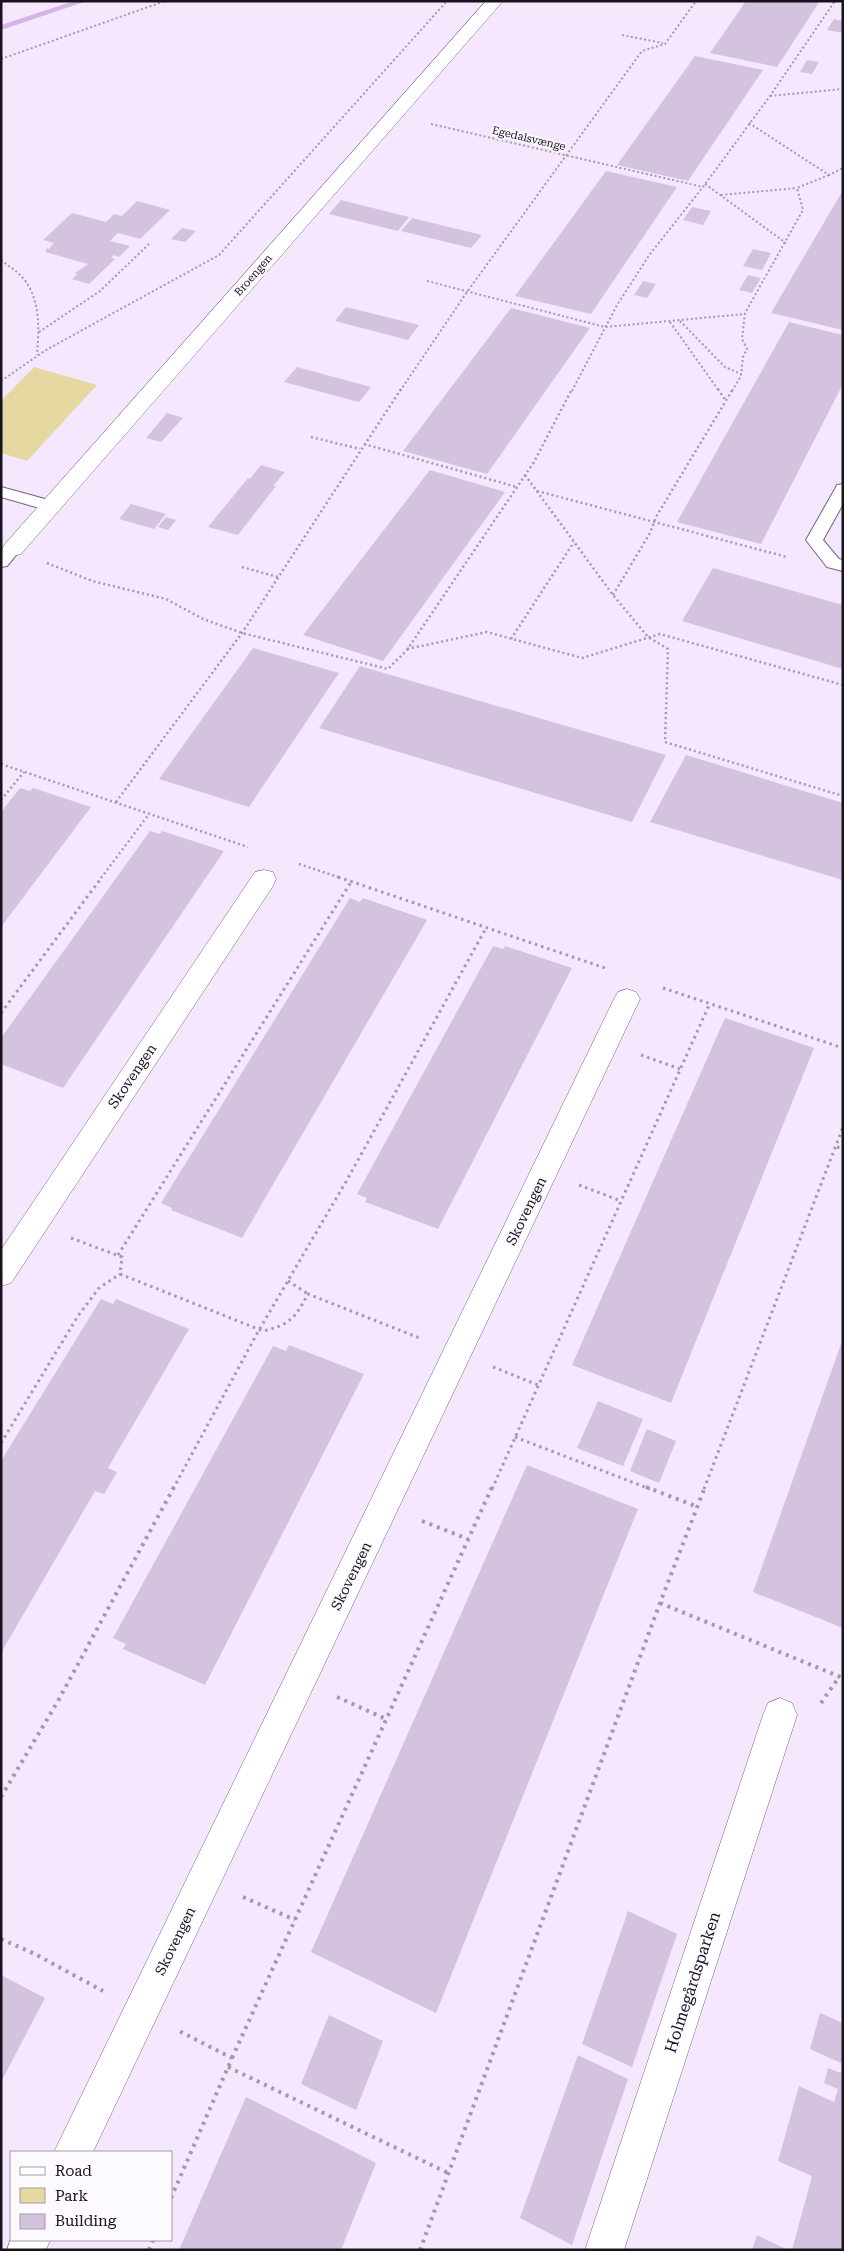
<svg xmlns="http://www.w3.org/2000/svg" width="844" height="2251" viewBox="0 0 844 2251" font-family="'Roboto Serif',serif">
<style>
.green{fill:#e5d9a1}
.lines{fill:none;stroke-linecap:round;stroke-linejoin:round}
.stream{fill:#d5b5e9;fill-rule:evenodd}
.building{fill:#d4c3df}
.service-casing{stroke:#73647d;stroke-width:2}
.minor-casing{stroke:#73647d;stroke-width:1}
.path-far3{stroke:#a499ab;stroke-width:2;stroke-dasharray:2 2.5;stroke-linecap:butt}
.path-far2{stroke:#a499ab;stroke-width:2.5;stroke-dasharray:2 3;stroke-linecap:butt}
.path-far1{stroke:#a499ab;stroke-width:3;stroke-dasharray:2.5 4;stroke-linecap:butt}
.path{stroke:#a499ab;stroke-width:4;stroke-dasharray:3 5;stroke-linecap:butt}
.service{fill:#fff;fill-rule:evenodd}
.minor{fill:#fff;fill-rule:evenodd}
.labels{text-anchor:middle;stroke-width:4;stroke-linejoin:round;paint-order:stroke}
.far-street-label{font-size:11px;fill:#18121c;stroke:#fcf9ff}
.street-label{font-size:14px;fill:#18121c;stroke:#fcf9ff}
.near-street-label{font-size:16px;fill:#18121c;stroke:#fcf9ff}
</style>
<rect width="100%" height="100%" fill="#f5e7fe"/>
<!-- green -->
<path class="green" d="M34,367L97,385L27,461L1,453V401Z"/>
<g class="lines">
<!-- stream -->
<path class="stream" d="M74,1H87L1,30V25Z"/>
</g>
<!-- building -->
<g class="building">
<path d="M746,1H820L777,67L710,53Z"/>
<path d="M834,19L843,21V33L827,30Z"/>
<path d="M695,56L763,70L688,181L617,165Z"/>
<path d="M807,60L819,62L812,74L800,72Z"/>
<path d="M606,171L677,187L591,314L515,296Z"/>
<path d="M843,190V330L771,313Z"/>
<path d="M341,200L409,217L398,231L329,214Z"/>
<path d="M137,201L170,210L140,239L118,233L110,241L130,246L119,257L114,255L111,258L115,259L89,284L72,279L77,274L75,273L88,264L45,252L47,248L49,249L54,243L43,240L72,213L106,222L114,214L122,216Z"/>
<path d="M692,207L711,211L703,225L683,220Z"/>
<path d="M412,218L482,235L471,248L401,231Z"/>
<path d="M182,228L196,231L185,242L171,239Z"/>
<path d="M753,249L771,253L762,270L743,266Z"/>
<path d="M748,275L761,278L752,293L739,290Z"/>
<path d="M643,281L656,284L647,298L634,295Z"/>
<path d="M346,307L419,325L408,340L335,321Z"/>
<path d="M511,308L590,328L487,474L403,451Z"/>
<path d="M789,322L843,335V384L761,544L677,522Z"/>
<path d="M297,367L371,387L359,402L284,382Z"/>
<path d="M167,413L183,418L161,442L146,438Z"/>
<path d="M261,465L285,472L273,486H276L238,535L208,527L248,478L250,479Z"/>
<path d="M430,470L505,492L383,661L303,635Z"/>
<path d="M131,504L166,514L154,529L119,519Z"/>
<path d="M166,517L176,520L168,530L158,527Z"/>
<path d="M713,568L843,605V669L682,621Z"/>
<path d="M253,648L339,673L249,807L159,779Z"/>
<path d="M360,666L666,755L632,822L319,728Z"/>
<path d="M686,755L843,803V880L650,822Z"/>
<path d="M20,788L30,791L33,788L91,807L1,927V812Z"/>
<path d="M150,831L160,834L162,831L224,851L63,1088L1,1064V1038Z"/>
<path d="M350,898L360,902L363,898L427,920L242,1238L171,1210L172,1208L161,1203Z"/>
<path d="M493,946L503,949L505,946L572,968L438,1229L365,1202L367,1198L357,1194Z"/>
<path d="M725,1018L814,1048L671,1403L572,1365Z"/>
<path d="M101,1299L113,1304L116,1299L189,1329L108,1468L117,1472L104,1494L95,1491L1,1653V1461Z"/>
<path d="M842,1341H843V1628L753,1592Z"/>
<path d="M289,1345L364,1374L205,1685L123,1649L126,1644L113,1638L273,1346L286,1351Z"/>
<path d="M598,1401L643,1419L623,1466L577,1448Z"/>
<path d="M647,1429L676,1441L659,1483L630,1471Z"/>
<path d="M527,1465L638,1509L436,2013L311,1952Z"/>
<path d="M628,1911L677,1934L632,2067L582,2044Z"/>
<path d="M1,1975L45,1998L1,2082Z"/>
<path d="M820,2013L843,2023V2064L810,2049Z"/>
<path d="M329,2015L383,2041L356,2110L301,2084Z"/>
<path d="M578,2055L628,2079L572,2245L520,2218Z"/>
<path d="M828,2068L841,2073L843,2069V2250H792L812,2176L778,2161L799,2086L834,2102L838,2089L824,2083Z"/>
<path d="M246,2097L376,2163L341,2250H179Z"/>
<path d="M757,2235L788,2250H752Z"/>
</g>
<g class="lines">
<defs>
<g id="service">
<path d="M843,484V504L823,540L839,559L843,560V571L827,567L806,540L835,489L837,485Z"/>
<path d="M1,487L56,502L58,506L56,510L50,511L1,497Z"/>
<path d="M13,544L19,545L21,549L7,566L1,567V552L7,545Z"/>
</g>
<g id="minor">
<path d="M486,1H503L21,554L13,556L5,554L2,549L5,544Z"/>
<path d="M264,870L273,872L276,879L273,886L11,1283L1,1286V1250L255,872Z"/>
<path d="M627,989L636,992L640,999L93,2152H54L614,999L618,992Z"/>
<path d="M780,1698L792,1703L797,1715L624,2250H585L763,1715L768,1703Z"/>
<path d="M11,2238V2240H50L46,2250H7Z"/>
</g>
</defs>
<!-- service casing -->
<use href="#service" class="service-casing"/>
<!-- minor casing -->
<use href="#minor" class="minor-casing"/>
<!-- path-far3 -->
<g class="path-far3">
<path d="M622,35L663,43"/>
<path d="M1,59L165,1"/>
<path d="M770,96L843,89"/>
<path d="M749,123L829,175L843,168"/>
<path d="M431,124L703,187"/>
<path d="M705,184L786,243"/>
<path d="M721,195L797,188"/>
<path d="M1,260C8,266 16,270 22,277C41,298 39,329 37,355"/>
<path d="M427,281L605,327L745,314"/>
<path d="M680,321L725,367L741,374"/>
<path d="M670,322L719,391"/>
<path d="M39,332L100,291L149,244"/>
<path d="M1,381L46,350L219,255L447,1"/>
<path d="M400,391L467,292L642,51L665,44L696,1"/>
<path d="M572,391L617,305L650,254L703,187L770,96L835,1"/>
<path d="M732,391L741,376L743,357L747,349L742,339L745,313L803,210L797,188L829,175"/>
</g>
<!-- path-far2 -->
<g class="path-far2">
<path d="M718,389L726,401"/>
<path d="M311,437L360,449"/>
<path d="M364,444L517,487"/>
<path d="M525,475L613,595L648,637L668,649L665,742L843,796"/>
<path d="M537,491L787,557"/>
<path d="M47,563L92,581L166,599L203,619L242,633L388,669L407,650L534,462L572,389"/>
<path d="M242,567L278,577"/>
<path d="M613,595L650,533L656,517L733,389"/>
<path d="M511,639L574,542"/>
<path d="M407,649L487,632L582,658L660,634L843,685"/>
<path d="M1,764L248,847"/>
<path d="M1,800L24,772"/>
<path d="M116,802L242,633L401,389"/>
<path d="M299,864L341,878"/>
<path d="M101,878L149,814"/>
</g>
<!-- path-far1 -->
<g class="path-far1">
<path d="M338,877L608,969"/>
<path d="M663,988L843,1048"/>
<path d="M1,1013L102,877"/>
<path d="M641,1055L680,1069"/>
<path d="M837,1147L843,1149"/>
<path d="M579,1185L621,1201"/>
<path d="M71,1238L122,1257L120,1274L263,1331C290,1325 295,1318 308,1294L422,1339"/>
<path d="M118,1255L351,882"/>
<path d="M288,1281L308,1294"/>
<path d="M493,1367L538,1385"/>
<path d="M515,1437L650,1489"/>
<path d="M1,1443L78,1316L99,1288L120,1274"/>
<path d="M173,1489L259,1330L347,1180L486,928"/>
<path d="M492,1489L710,1003"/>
<path d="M704,1489L843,1127"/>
</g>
<!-- path -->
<g class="path">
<path d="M646,1487L698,1507"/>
<path d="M422,1521L468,1539"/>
<path d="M660,1603L843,1678"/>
<path d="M337,1697L386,1719"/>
<path d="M821,1703L839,1677"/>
<path d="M1,1797L58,1701L174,1487"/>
<path d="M243,1897L295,1920"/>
<path d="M1,1939L35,1954L103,1991"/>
<path d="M232,2058L492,1487"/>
<path d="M228,2067L448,2173"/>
<path d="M171,2198L232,2058L179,2031"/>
<path d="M149,2250L153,2240"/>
<path d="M420,2250L660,1603L705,1487"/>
</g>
<!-- service -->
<use href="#service" class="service"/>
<!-- minor -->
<use href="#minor" class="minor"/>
</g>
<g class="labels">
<!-- far-street labels -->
<g class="far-street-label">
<text transform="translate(529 138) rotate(13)" y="4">Egedalsvænge</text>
<text transform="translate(253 275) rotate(-49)" y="4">Broengen</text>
</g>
<!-- street labels -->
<g class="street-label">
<text transform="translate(132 1076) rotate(-56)" y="5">Skovengen</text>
<text transform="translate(526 1211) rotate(-64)" y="5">Skovengen</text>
<text transform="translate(351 1576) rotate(-64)" y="5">Skovengen</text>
<text transform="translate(175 1941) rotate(-64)" y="5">Skovengen</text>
</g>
<!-- near-street labels -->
<g class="near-street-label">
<text transform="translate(692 1982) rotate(-72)" y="6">Holmegårdsparken</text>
</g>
</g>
<!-- border -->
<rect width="844" height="2251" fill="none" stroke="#18121c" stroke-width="5"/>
<!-- legend -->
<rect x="10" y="2151" width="162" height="90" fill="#fcf9ff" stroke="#a19da4"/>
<rect x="20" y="2167" width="25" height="8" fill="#ffffff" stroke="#a19da4"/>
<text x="55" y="2176" font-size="15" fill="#18121c">Road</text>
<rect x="20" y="2188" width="25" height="15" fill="#e5d9a1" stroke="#a19da4"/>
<text x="55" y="2201" font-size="15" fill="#18121c">Park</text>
<rect x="20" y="2214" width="25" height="15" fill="#d4c3df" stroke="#a19da4"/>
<text x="55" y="2226" font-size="15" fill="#18121c">Building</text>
</svg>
